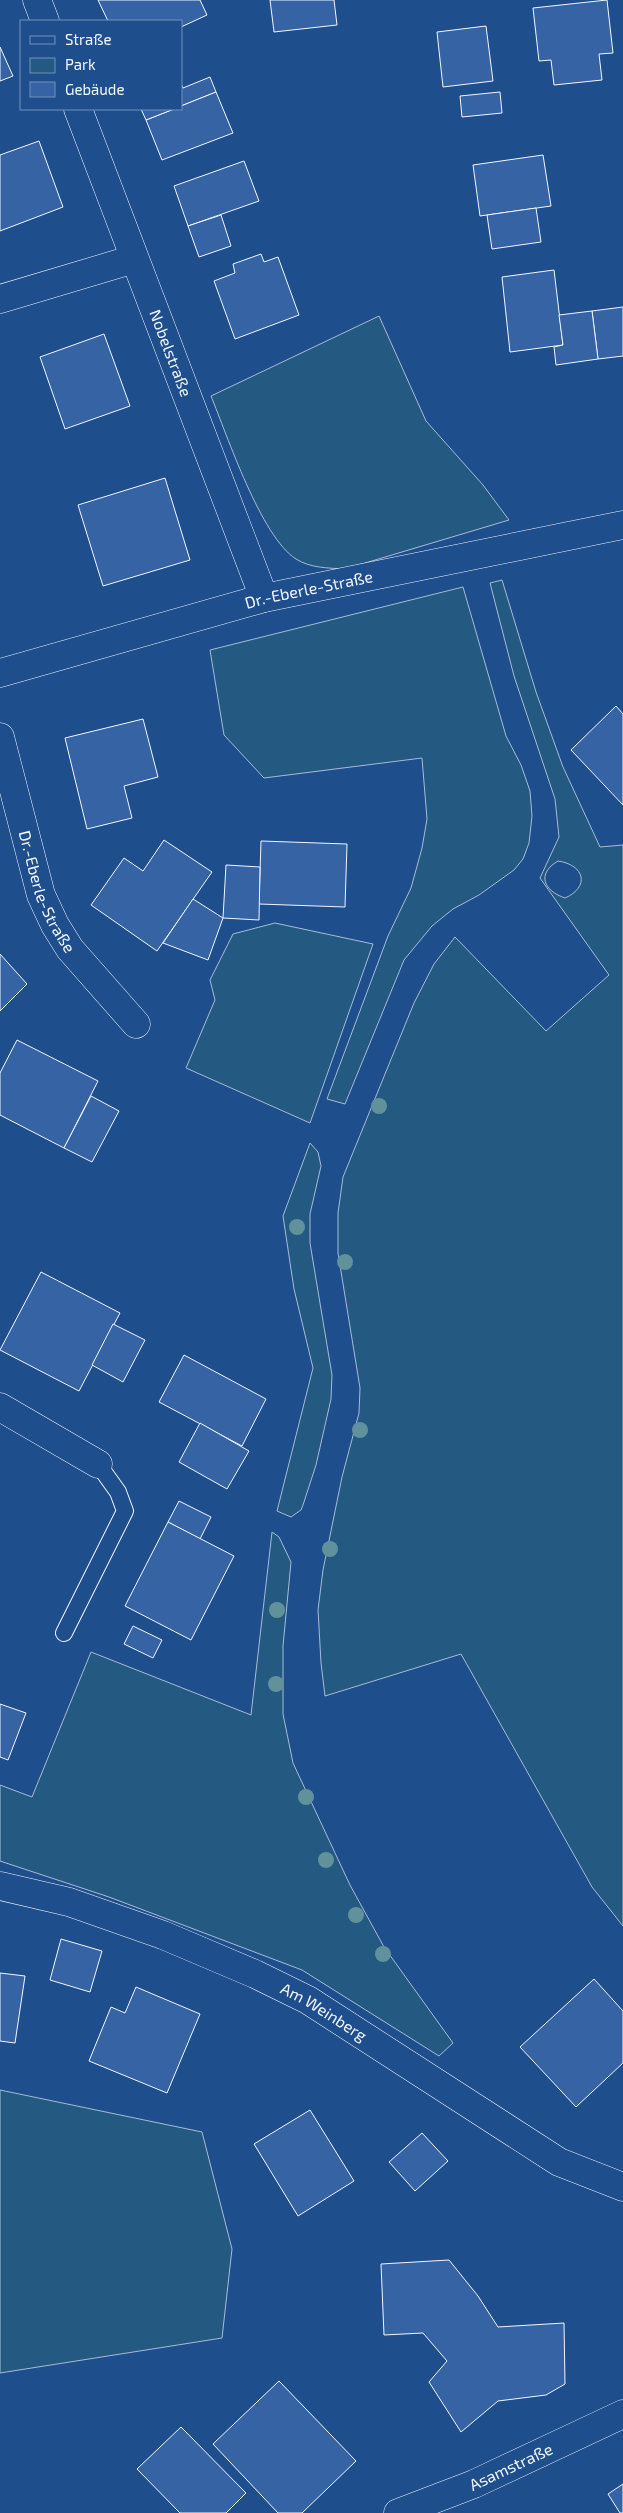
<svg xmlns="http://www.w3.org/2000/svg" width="623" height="2513" viewBox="0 0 623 2513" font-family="'Exo 2',sans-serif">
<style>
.green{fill:#245a82;stroke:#a8bbd7;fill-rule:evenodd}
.building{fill:#3563a3;stroke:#f2f6ff}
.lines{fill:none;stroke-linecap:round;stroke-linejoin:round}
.service-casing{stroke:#f2f6ff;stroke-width:18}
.minor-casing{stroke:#f2f6ff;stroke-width:29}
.service{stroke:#1f4e8c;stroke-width:16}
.minor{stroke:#1f4e8c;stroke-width:28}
.tree{fill:#61919a}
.labels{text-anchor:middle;stroke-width:4;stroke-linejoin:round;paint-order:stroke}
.street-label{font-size:16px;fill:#f2f6ff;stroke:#1f4e8c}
</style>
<rect width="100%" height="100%" fill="#1f4e8c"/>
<!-- green -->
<g class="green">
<path d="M379,316L426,421L483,485L509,520L345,569C328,568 310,568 296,559C261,537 227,435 211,396Z"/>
<path d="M502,580L536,692L563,767L600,847L623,845V1926L592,1887L461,1654L325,1696L321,1663L318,1610L323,1570L342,1477L359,1413L360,1388L338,1253V1213L343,1177L414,1003L434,964L455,937L546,1031L609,975L540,878L559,837L555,799L514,676L490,583ZM558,861C585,865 590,887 565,898C544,891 536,874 558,861Z"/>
<path d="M463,587L506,736L521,765L530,791L532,816L529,843L523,859L514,870L479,895L453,909L432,926L404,960L345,1104L327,1099L388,936L411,888L422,848L427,819L422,758L264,778L224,735L210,650Z"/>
<path d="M275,923L373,944L310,1123L186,1068L215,1000L210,980L233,934Z"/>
<path d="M310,1143L318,1152L321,1166L310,1214V1243L332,1375L331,1399L316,1465L303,1505L301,1510L291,1517L277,1511L313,1368L294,1289L283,1216Z"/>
<path d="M272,1532L279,1537L291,1562L283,1646V1714L293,1763L350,1885L384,1947L453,2043L439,2056L302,1970L109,1897L0,1861V1785L32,1797L91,1652L251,1715Z"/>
<path d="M0,2090L202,2132L232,2249L222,2338L0,2373Z"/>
</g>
<!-- building -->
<g class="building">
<path d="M98,0H200L207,15L181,27V21H108Z"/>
<path d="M270,0H334L337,25L274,32Z"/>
<path d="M607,0L613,53L599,54L602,80L554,85L551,60L539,61L533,8Z"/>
<path d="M486,26L493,81L443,87L437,32Z"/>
<path d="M0,47L13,76L0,81Z"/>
<path d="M210,77L216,92L181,106V84L183,88Z"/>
<path d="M216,92L233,133L162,160L146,120L174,109H181V106Z"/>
<path d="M500,92L502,113L462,117L460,96Z"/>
<path d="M141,109H174L146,120Z"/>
<path d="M39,141L63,207L0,231V155Z"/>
<path d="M543,155L551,206L480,216L473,165Z"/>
<path d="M244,161L259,201L188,226L174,186Z"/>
<path d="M536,208L541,242L492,249L487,215Z"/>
<path d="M221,215L231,246L199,257L188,226Z"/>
<path d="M261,254L264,262L278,257L299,315L235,339L214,281L235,273L233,264Z"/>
<path d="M554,270L563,345L510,352L502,277Z"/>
<path d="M623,307V356L598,359L592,311Z"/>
<path d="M592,311L598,359L556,365L554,347L563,345L559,315Z"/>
<path d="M104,334L130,406L65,429L40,357Z"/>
<path d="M165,478L190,560L103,586L78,505Z"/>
<path d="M616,706L623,714V805L571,750Z"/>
<path d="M143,719L158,777L124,786L132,818L87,829L65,738Z"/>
<path d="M164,840L212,872L157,951L91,905L124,858L143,871Z"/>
<path d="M261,841L347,844L345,907L259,904Z"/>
<path d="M226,865L260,867L259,920L223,918Z"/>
<path d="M193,899L223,918L208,960L163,943Z"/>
<path d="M0,954L27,984L0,1011Z"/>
<path d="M17,1040L98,1081L64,1148L0,1115V1073Z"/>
<path d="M91,1096L119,1111L92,1162L64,1148Z"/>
<path d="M41,1272L120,1313L79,1391L0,1350Z"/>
<path d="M113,1324L145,1340L123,1382L92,1365Z"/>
<path d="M184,1355L266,1399L242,1446L159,1402Z"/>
<path d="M200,1423L249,1451L227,1489L179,1462Z"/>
<path d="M179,1501L211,1517L200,1539L168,1522Z"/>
<path d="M168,1522L234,1556L191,1640L125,1606Z"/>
<path d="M133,1626L162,1640L153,1658L124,1644Z"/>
<path d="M0,1704L26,1713L8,1760L0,1757Z"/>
<path d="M61,1939L102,1951L90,1992L50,1980Z"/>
<path d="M0,1973L25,1976L15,2043L0,2041Z"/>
<path d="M594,1979L623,2011V2063L576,2107L520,2047Z"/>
<path d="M136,1987L200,2014L167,2093L89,2061L111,2007L125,2013Z"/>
<path d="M310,2110L354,2181L298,2216L254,2144Z"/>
<path d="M422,2133L448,2161L415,2191L389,2162Z"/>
<path d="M449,2260L478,2296L498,2327L564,2323L565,2384L546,2395L498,2401L461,2432L429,2382L447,2361L423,2333L384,2335L381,2264Z"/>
<path d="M279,2381L356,2461L302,2513H278L213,2444Z"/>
<path d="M181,2427L246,2493L226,2513H180L137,2469Z"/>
<path d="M623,2484V2513H620L608,2494Z"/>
</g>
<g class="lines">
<defs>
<path id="service" d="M64,1633L125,1511L118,1492L98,1464"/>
<g id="minor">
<path d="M37,0L45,21"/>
<path id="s1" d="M78,109L264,598"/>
<path d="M0,299L134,259"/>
<path id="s2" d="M0,673L264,598L623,525"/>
<path id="s3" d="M0,737L41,895L55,925L70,949L136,1024"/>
<path d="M0,1407L98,1464"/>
<path id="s4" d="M0,1886L69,1902L163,1935L255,1974L308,2000L559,2162L623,2187"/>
<path id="s5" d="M398,2513L474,2484L623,2414"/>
</g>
</defs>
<!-- service casing -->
<use href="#service" class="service-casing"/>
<!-- minor casing -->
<use href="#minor" class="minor-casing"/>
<!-- service -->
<use href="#service" class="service"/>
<!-- minor -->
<use href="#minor" class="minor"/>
</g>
<!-- trees -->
<g class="tree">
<circle cx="379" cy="1106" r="8"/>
<circle cx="297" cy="1227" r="8"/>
<circle cx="345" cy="1262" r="8"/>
<circle cx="360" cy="1430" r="8"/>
<circle cx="330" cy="1549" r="8"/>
<circle cx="277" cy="1610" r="8"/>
<circle cx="276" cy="1684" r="8"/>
<circle cx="306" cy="1797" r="8"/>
<circle cx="326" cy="1860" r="8"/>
<circle cx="356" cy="1915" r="8"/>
<circle cx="383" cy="1954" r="8"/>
</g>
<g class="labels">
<!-- street labels -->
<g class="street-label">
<text dy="6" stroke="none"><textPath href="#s1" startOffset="261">Nobelstraße</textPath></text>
<text dy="6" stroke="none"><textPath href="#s2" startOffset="320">Dr.-Eberle-Straße</textPath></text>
<text dy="6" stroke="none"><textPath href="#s3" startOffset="162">Dr.-Eberle-Straße</textPath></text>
<text dy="6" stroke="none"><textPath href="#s4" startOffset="349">Am Weinberg</textPath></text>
<text dy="6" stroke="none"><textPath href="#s5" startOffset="122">Asamstraße</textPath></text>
</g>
</g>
<!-- legend -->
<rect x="20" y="20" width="162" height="90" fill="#1f4e8c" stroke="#7391ba"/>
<rect x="30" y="36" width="25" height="8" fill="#1f4e8c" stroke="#7391ba"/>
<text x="65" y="45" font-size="15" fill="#f2f6ff">Straße</text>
<rect x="30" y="58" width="25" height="15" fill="#245a82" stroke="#7391ba"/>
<text x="65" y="70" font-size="15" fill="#f2f6ff">Park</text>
<rect x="30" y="82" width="25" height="15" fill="#3563a3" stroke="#7391ba"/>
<text x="65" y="95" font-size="15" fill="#f2f6ff">Gebäude</text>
</svg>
